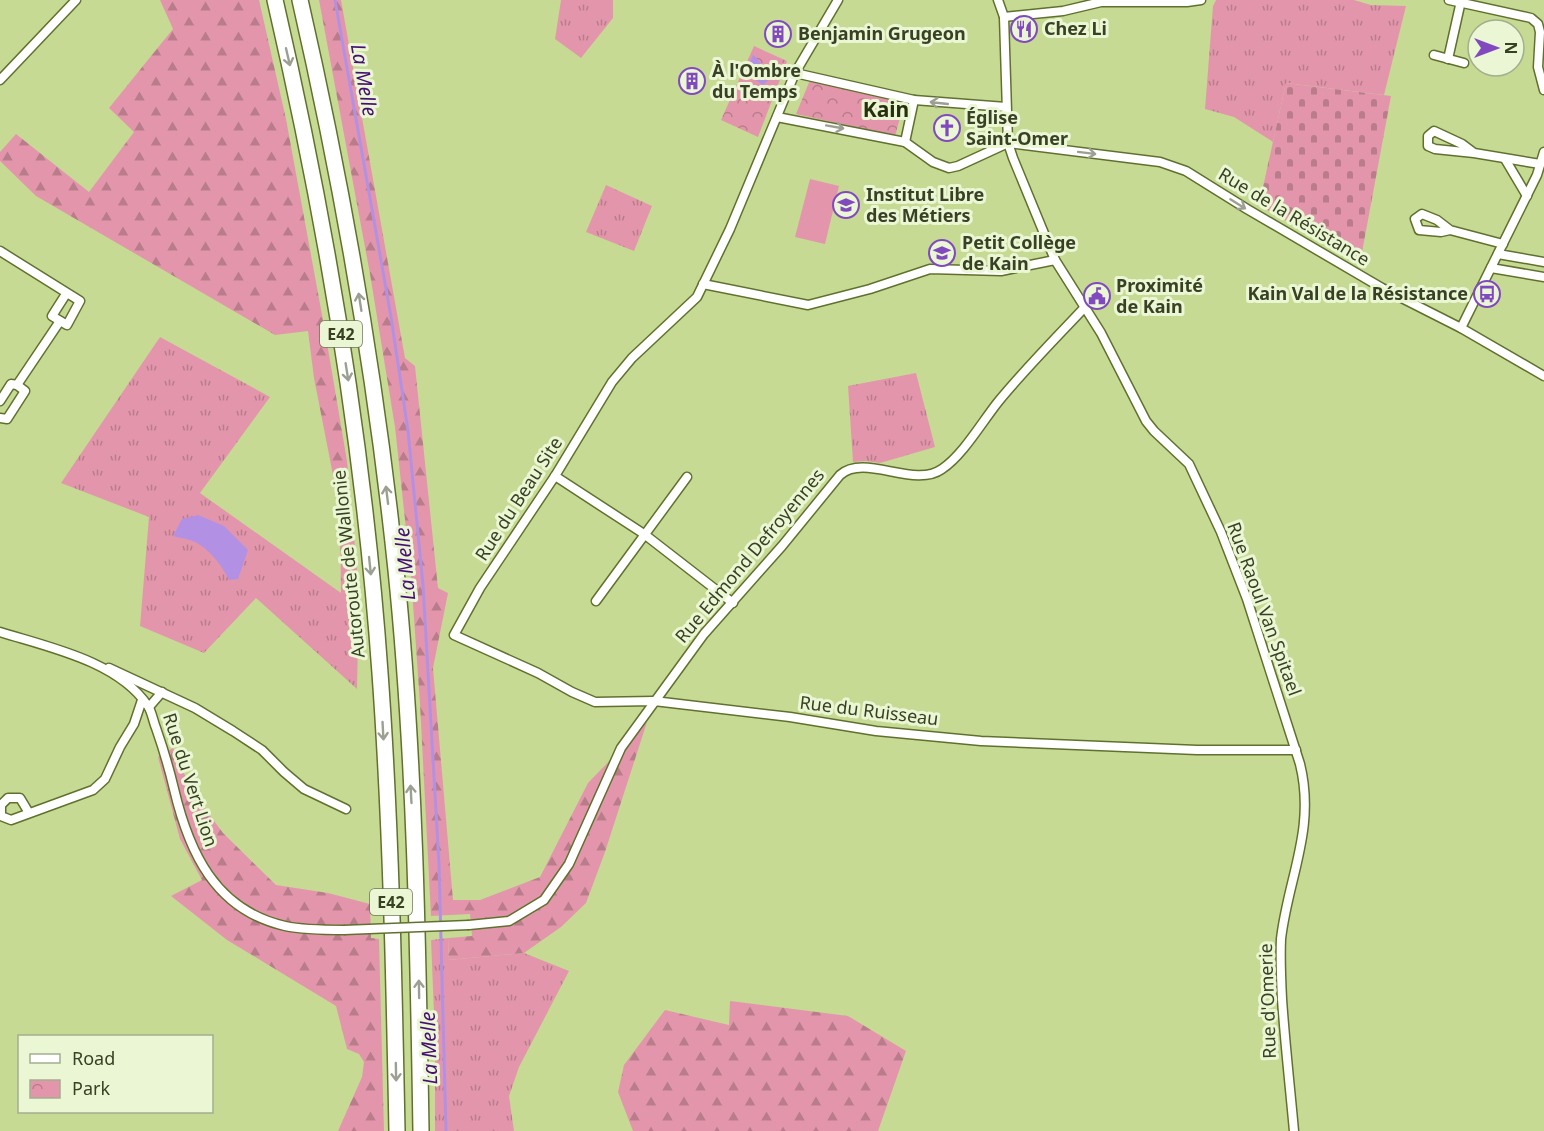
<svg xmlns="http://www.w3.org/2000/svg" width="1544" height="1131" viewBox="0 0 1544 1131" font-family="'Noto Sans',sans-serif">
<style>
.grass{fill:url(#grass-tufts)}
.forest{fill:url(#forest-firs)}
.cemetery{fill:url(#cemetery-stones)}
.park{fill:url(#park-crowns)}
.pitch{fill:#e396ab}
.water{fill:#b291e5}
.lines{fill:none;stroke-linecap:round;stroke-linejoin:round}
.stream{stroke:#b291e5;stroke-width:3}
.minor-casing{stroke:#60712e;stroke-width:11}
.motorway-casing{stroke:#60712e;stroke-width:18}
.minor{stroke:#fff;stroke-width:8}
.motorway{stroke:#fff;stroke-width:15}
.minor-bridge-casing{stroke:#60712e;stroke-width:11;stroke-linecap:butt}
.minor-bridge{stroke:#fff;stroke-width:8}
.oneway{stroke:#9ca092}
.labels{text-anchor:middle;stroke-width:6;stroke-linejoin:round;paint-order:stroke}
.shield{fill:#ebf6d4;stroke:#6e7759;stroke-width:1.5}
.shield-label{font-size:16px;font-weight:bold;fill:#384124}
.poi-label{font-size:18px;font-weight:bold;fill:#384124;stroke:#ebf6d4;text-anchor:start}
.street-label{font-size:18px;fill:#384124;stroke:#ebf6d4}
.water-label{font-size:20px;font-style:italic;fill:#451074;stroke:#ebf6d4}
.quarter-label{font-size:21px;font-weight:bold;fill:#27300d;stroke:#ebf6d4}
</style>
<defs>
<pattern id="grass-tufts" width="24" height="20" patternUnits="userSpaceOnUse" patternTransform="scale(1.5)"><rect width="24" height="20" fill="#e396ab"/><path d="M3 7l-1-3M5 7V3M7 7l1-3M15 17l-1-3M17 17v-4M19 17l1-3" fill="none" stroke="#b97c8b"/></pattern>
<pattern id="forest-firs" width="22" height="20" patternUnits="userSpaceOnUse" patternTransform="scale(1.5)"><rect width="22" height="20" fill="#e396ab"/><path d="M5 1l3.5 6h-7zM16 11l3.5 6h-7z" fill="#b97c8b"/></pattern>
<pattern id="cemetery-stones" width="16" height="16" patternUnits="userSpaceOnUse" patternTransform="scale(1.5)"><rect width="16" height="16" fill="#e396ab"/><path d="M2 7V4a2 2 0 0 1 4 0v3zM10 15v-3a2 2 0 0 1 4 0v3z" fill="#b97c8b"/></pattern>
<pattern id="park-crowns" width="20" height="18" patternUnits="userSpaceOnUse" patternTransform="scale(1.5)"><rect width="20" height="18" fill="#e396ab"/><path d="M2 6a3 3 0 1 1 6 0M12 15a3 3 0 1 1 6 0" fill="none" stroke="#b97c8b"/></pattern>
</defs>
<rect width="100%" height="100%" fill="#c6da94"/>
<!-- grass -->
<g class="grass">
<path d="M561,0H613V18L581,58L555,39Z"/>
<path d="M1216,0H1354L1371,5L1406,6L1384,95L1286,83L1273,142L1234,117L1205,109L1213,6Z"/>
<path d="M606,185L652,206L634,251L586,232Z"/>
<path d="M160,337L270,397L200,493L341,593L359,592L357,689L256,598L204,653L140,626L149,517L61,483Z"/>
<path d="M916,373L935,447L880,463L865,461L853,462L848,386Z"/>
<path d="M449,938L448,960L524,953L569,971L519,1067L509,1096L514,1131H435V1037L431,940Z"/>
</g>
<!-- forest -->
<g class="forest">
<path d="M160,0H259L286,119L325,331L347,461L359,592L341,593L340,511L314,378L308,331L275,335L36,196L0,161V152L16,134L89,192L134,132L109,108L173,29Z"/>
<path d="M319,0H341L405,358L415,366L438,588L448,593L433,668L453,900H480L540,877L588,783L647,722L605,852L586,903L561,927L524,953L448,960L449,938L472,936L470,914L431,916L420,704L411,575L395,427L370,274Z"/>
<path d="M173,748L191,790L223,833L276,885L328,893L370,904L371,938L379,939L384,1131H338L362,1077L364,1062L359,1054L347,1049L336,1006L227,940L171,896L202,880L180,839L158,757Z"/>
<path d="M730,1001L848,1016L906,1051L878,1131H633L618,1092L624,1065L665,1010L729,1025Z"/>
</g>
<!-- cemetery -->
<path class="cemetery" d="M1286,83L1391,96L1360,263L1259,205Z"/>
<!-- park -->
<g class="park">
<path d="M754,46L787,61L758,137L721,120Z"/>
<path d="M810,80L904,103L895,136L796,114Z"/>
</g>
<!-- pitch -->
<path class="pitch" d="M810,179L839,186L825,244L795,237Z"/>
<!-- water -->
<g class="water">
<path d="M753,55C760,59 765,72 770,79L763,85L745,73Z"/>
<path d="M198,515L224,526L248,550L238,579L229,580C222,566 211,551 197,543C190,539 180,538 173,536L182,519Z"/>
</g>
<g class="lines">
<!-- stream -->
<path class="stream" d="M335,0L391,317L408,431L423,585L439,864L446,1131"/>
<defs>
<g id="minor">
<path d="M838,0L795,73L730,229L697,297L632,358L612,382L555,476L480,588L454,635L538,673L572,692L595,702L654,701L790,717L876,731L981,741L1197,750H1296"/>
<path d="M998,0L1004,17L1008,143L1013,158L1055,260L1101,333L1146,421L1154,431L1189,464L1221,532L1247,599L1300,764C1316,829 1288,878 1281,939C1280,959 1281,979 1282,999C1285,1043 1290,1087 1294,1131"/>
<path d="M1449,0L1531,18L1538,24L1540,32L1538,67L1544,90"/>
<path d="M1004,17L1063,11L1101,2H1187L1201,0"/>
<path d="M1434,55L1464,63"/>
<path d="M1448,59L1461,1"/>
<path d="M795,73L914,100L1006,107"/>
<path d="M0,80L76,0"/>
<path d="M777,117L905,142L933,162L949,168L958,166L1008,143"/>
<path d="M905,142L914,100"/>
<path d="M1008,143L1160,162L1186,171L1247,209L1382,288L1461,328L1544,376"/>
<path d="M1474,153L1435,149L1428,146V136L1434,131L1462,144L1474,153L1540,164"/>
<path d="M1505,159L1527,196"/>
<path d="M1450,230L1441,232L1419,230L1415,219L1422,214L1437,220L1450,230L1503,244"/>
<path d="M0,251L80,301L67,325L52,316L66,294"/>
<path d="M1498,254L1544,262"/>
<path d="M1491,268L1544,277"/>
<path d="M703,284L808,305L870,289L930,269L1001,271L1055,260"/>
<path d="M1461,328L1537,175L1544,152"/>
<path d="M17,385L60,321"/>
<path d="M0,401L11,384L17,385L25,391L7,419L0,418"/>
<path d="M555,476L644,534L733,603"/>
<path d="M596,601L687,477"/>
<path d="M0,632C48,647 118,661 148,706C152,712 153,721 156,728C163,748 169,768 174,789C189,852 215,910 285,926C304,930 324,930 344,930"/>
<path d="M109,668L195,708L233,731L262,750L284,772L304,789L346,809"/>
<path d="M149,707L162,692"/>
<path d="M29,813L20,798H8L1,805V816L11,820L93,790L105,779L120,747L134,724L142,700"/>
<path d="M469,925L509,921L544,900L569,864L621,748L704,634L782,546L840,475C865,453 914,489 942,469C963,455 982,422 998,402C1025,369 1056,338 1085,307"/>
</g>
<g id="motorway">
<path d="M275,0C326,221 364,446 380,673C391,825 394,978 397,1131"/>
<path d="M300,0C343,188 376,378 396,570C415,756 418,944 421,1131"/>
</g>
</defs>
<!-- minor casing -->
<use href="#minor" class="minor-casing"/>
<!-- motorway casing -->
<use href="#motorway" class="motorway-casing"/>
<!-- minor -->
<use href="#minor" class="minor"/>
<!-- motorway -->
<use href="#motorway" class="motorway"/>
<defs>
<path id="minor-bridge" d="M344,930L469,925"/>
</defs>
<!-- minor-bridge casing -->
<use href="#minor-bridge" class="minor-bridge-casing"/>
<!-- minor-bridge -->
<use href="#minor-bridge" class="minor-bridge"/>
</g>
<!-- one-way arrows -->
<defs><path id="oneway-shaft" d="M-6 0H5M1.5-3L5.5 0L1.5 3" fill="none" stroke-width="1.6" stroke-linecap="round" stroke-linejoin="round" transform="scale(1.5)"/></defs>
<g class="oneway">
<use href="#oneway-shaft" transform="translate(288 57) rotate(77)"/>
<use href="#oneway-shaft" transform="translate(939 103) rotate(-174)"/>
<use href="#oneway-shaft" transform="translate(835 127) rotate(10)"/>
<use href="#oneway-shaft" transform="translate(1087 153) rotate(7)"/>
<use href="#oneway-shaft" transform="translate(1238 204) rotate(32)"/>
<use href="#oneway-shaft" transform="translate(360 302) rotate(-99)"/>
<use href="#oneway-shaft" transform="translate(347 372) rotate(81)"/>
<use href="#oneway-shaft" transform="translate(387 495) rotate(-97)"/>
<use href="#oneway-shaft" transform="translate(370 566) rotate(84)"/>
<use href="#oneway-shaft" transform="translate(383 731) rotate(87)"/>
<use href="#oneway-shaft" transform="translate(411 794) rotate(-93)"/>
<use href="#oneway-shaft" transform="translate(419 989) rotate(-91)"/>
<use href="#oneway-shaft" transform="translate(396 1072) rotate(89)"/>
</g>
<!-- icons -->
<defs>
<symbol id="restaurant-ring" viewBox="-11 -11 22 22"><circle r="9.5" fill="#ebf6d4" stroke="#8049c0" stroke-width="1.5"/><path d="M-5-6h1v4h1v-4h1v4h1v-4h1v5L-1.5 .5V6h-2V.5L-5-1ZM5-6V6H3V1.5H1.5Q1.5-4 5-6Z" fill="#8049c0"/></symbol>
<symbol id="building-ring" viewBox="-11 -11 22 22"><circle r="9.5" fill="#ebf6d4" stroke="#8049c0" stroke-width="1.5"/><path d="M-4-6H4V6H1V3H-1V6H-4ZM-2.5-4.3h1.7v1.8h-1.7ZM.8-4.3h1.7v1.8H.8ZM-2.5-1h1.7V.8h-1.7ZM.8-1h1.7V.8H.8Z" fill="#8049c0"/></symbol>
<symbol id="church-ring" viewBox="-11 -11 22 22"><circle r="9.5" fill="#ebf6d4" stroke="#8049c0" stroke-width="1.5"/><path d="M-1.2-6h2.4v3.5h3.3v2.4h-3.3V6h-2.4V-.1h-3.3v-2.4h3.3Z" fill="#8049c0"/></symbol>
<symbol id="school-ring" viewBox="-11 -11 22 22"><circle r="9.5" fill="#ebf6d4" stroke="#8049c0" stroke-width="1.5"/><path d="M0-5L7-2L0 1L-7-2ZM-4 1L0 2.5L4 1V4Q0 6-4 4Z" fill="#8049c0"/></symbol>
<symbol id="bus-ring" viewBox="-11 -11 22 22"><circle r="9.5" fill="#ebf6d4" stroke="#8049c0" stroke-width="1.5"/><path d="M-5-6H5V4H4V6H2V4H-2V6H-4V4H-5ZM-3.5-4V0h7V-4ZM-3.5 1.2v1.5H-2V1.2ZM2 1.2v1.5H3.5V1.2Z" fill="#8049c0"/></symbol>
<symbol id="civic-ring" viewBox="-11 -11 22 22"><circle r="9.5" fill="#ebf6d4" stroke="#8049c0" stroke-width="1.5"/><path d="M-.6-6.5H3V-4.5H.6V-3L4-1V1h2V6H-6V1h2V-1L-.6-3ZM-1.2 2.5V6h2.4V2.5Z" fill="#8049c0"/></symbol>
</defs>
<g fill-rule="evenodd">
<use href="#restaurant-ring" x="1009" y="14" width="30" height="30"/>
<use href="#building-ring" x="763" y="19" width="30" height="30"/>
<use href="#building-ring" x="677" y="66" width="30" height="30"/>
<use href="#church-ring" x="932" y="113" width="30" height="30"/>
<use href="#school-ring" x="831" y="190" width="30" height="30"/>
<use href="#school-ring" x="927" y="238" width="30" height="30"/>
<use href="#bus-ring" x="1472" y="279" width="30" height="30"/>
<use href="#civic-ring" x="1082" y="281" width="30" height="30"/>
</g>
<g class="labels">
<!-- shield labels -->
<g class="shield">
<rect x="320" y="321" width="42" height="26" rx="4.5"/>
<rect x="370" y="889" width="42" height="26" rx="4.5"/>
</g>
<g class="shield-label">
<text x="341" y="340">E42</text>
<text x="391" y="908">E42</text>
</g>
<!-- poi labels -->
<g class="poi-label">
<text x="1044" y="35">Chez Li</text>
<text x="798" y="40">Benjamin Grugeon</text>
<text x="712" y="77">À l'Ombre<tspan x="712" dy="21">du Temps</tspan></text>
<text x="966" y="124">Église<tspan x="966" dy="21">Saint-Omer</tspan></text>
<text x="866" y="201">Institut Libre<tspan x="866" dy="21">des Métiers</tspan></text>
<text x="962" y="249">Petit Collège<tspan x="962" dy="21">de Kain</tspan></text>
<text x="1116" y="292">Proximité<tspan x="1116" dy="21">de Kain</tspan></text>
<text x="1468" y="300" text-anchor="end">Kain Val de la Résistance</text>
</g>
<!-- street labels -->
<g class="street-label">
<text transform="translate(1294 217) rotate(31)" y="6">Rue de la Résistance</text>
<text transform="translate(519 499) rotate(-57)" y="6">Rue du Beau Site</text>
<text transform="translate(750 556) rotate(-50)" y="6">Rue Edmond Defroyennes</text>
<text transform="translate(349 564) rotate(-96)" y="6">Autoroute de Wallonie</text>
<text transform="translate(1264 609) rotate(70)" y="6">Rue Raoul Van Spitael</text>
<text transform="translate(869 711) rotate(7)" y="6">Rue du Ruisseau</text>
<text transform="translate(190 780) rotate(72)" y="6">Rue du Vert Lion</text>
<text transform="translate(1268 1001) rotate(-92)" y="6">Rue d'Omerie</text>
</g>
<!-- water labels -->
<g class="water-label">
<text transform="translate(364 80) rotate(80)" y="7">La Melle</text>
<text transform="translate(405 564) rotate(-95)" y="7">La Melle</text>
<text transform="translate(429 1048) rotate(-92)" y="7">La Melle</text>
</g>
<!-- quarter labels -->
<g class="quarter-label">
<text x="886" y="117">Kain</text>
</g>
</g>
<!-- legend -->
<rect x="18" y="1035" width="195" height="78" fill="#ebf6d4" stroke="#a3ae8e" stroke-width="1.5"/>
<rect x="30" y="1054" width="30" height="9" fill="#ffffff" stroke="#a3ae8e" stroke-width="1.5"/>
<text x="72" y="1065" font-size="18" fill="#384124">Road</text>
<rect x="30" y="1080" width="30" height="18" fill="url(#park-crowns)" stroke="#a3ae8e" stroke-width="1.5"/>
<text x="72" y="1095" font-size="18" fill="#384124">Park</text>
<!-- north arrow -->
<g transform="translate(1496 48) rotate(90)"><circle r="28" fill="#ebf6d4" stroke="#a3ae8e" stroke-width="1.5"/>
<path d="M0-4.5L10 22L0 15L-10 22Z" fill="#8049c0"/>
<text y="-9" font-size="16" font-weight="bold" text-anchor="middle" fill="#384124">N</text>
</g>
</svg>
